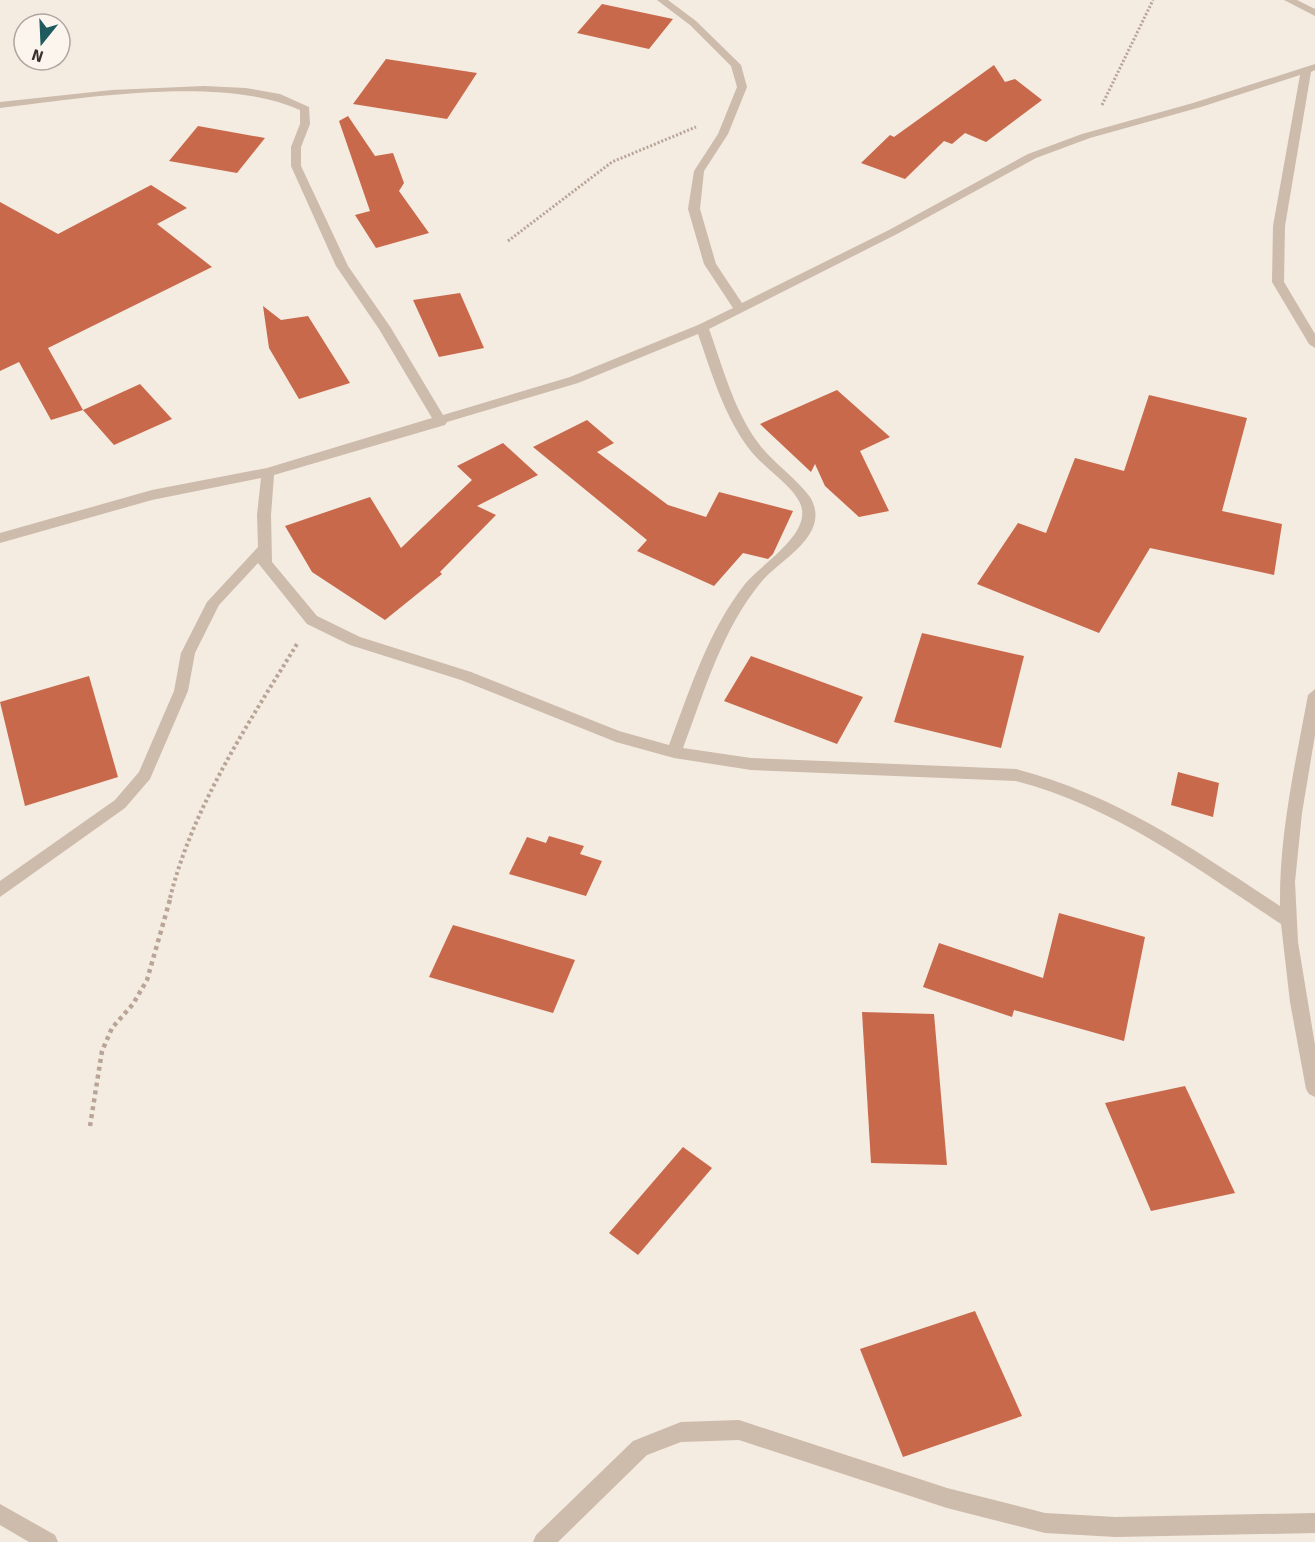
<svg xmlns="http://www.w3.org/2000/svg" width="1315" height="1542" viewBox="0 0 1315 1542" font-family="Signika,sans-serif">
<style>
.building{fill:#c8694b}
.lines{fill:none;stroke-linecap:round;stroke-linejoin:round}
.path-far2{stroke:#b9a596;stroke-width:3;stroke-dasharray:2 2;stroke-linecap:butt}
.path-far1{stroke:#b9a596;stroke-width:4;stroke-dasharray:3 3;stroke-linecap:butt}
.path{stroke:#b9a596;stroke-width:4.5;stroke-dasharray:4 4;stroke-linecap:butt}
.street{fill:#cdbbac;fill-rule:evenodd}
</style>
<rect width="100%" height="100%" fill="#f4ebe1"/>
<!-- building -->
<g class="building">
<path d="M602,4L673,19L649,49L577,33Z"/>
<path d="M386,59L477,73L447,119L353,104Z"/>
<path d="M994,65L1005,82L1015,79L1042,100L986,142L965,133L952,144L944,141L905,179L861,163L890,135L894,137Z"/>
<path d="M348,116L375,156L393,153L404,183L399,191L429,233L376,248L355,215L370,211L339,121Z"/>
<path d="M198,126L265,138L237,173L169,161Z"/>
<path d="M151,185L187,208L157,224L212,267L48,348L83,410L51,420L19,362L0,371V202L58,234Z"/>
<path d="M460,293L484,348L439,357L413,300Z"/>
<path d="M263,306L281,320L308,316L350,383L299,399L269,348Z"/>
<path d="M140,384L172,419L114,445L83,410Z"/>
<path d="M837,390L890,437L860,451L889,511L859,517L825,486L815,464L811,472L760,424Z"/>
<path d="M1149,395L1247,418L1222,511L1282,524L1274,575L1150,548L1099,633L977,584L1018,523L1046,533L1075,458L1124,471Z"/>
<path d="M587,420L614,443L597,452L668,505L706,517L719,492L793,511L773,554L768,559L743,553L714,586L637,551L647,540L533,447Z"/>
<path d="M503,443L538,475L477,506L496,515L440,572L442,574L385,620L312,572L285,526L370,497L401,548L472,480L457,466Z"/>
<path d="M922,633L1024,656L1001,748L894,722Z"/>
<path d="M751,656L863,697L837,744L724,701Z"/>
<path d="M89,676L118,777L25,806L0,702Z"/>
<path d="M1178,772L1219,783L1213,817L1171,805Z"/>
<path d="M549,836L584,846L580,854L602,861L586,896L509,874L527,837L546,843Z"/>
<path d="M1059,913L1145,937L1124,1041L1014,1010L1012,1017L923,987L939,943L1043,978Z"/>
<path d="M453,925L575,960L553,1013L429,977Z"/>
<path d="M862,1012L934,1014L947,1165L871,1163Z"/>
<path d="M1185,1086L1235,1193L1151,1211L1105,1103Z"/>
<path d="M683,1147L712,1168L638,1255L609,1233Z"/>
<path d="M975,1311L1022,1416L903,1457L860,1349Z"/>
</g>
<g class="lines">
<!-- path-far2 -->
<g class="path-far2">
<path d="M1102,105L1153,0"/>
<path d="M508,241L612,162L696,127"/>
</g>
<!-- path-far1 -->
<path class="path-far1" d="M170,898C193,806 248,724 297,644"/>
<!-- path -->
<path class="path" d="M90,1126L102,1051L112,1028L133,1004L147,980L171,896"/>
<!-- street -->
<g class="street">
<path d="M657,0H668L696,21L741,65L747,87L728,134L704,171L700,209L716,264L742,303L889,230L1028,154L1082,134L1193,103L1315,64V70L1311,72L1285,226L1284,282L1315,334V348L1309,344L1272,282L1273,226L1300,75L1201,107L1090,138L1036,158L897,234L709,329C723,368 734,411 759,444C774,464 795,477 810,497C832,534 782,558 762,581C722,629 705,690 683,748L751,758L1016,769C1119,796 1193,849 1280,906C1279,835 1295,765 1308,695L1315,689V735L1302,813L1295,882L1298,942L1315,1045V1097L1309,1094L1306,1089L1290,1002L1281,924C1196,868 1115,807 1016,781L751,770L674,758L616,742L461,680L350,645L307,624L258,563L219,605L195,653L188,691L150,779L125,808L0,897V881L115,800L139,772L174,691L181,653L207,602L258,547L257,515L261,478L152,500L0,543V533L152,490L267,468L432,418L379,329L336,266L291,166V147L300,124V110C223,75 84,98 0,108V102L112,90L204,86L246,88L280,94L309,107L310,124L301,147V166L348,266L391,328L443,415L570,377L698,325L733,308L704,264L688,209L694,171L718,134L737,87L731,66L690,25ZM698,334C712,374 724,416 750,450C763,467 792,485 800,503C814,533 761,564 745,584C708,631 690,690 669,745L619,731L471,672L360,637L317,616L272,562L271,515L274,475L445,425L447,422L578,383Z"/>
<path d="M1284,0H1297L1315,9V16Z"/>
<path d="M739,1420L947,1488L1045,1513L1116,1517L1315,1513V1533L1116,1537L1045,1533L947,1508L739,1440L681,1442L647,1455L558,1542H533L536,1535L633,1441L681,1422Z"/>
<path d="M0,1504L55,1535L58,1542H29L0,1525Z"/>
</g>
</g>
<!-- north arrow -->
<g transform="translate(42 42) rotate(198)"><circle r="28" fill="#fbf5ee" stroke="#aea6a0" stroke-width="1.5"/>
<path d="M0-4.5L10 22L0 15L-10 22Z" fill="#1f5a5e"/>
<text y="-9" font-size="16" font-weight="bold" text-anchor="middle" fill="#3b302b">N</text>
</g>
</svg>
